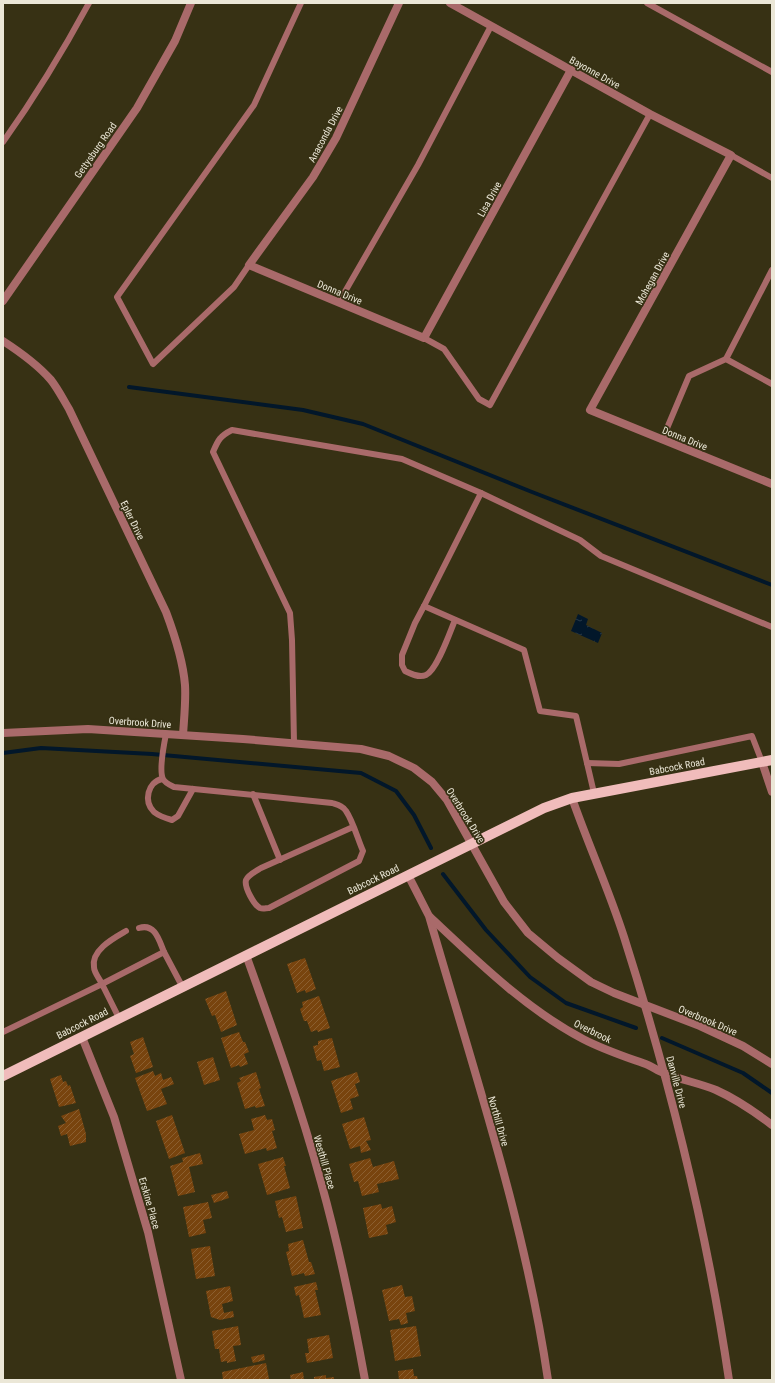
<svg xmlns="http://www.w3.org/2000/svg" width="775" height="1383" viewBox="0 0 775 1383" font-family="'Roboto Condensed',sans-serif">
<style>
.water{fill:url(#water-ripples)}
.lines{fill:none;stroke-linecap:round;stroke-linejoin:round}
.stream{stroke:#02172a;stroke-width:4}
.building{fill:url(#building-hatch)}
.service{stroke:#a96a6a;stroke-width:6}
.minor{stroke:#a96a6a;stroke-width:8}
.primary{stroke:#f0bcbb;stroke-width:10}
.labels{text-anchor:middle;stroke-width:3.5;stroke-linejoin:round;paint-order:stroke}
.street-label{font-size:10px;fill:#ebe7d7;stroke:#373114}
</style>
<defs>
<pattern id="water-ripples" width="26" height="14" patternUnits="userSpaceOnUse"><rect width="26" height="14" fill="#02172a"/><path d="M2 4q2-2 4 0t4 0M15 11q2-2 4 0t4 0" fill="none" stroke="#273948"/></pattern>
<pattern id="building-hatch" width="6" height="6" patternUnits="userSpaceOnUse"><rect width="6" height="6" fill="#78440e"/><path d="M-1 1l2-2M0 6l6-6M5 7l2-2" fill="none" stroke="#8b5f30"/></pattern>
</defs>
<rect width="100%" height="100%" fill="#373114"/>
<!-- water -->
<path class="water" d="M578,614L588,619L586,625L602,633L598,643L571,631Z"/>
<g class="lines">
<!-- stream -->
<g class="stream">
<path d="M129,387L303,410L363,424L532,492L772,585"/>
<path d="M3,753L41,748L152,754L361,773L396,791L414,815L431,848"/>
<path d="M443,874L486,930L530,977L566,1003L636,1028"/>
<path d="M662,1038L743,1073L772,1093"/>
</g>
</g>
<!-- building -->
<g class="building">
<path d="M305,958L316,989L306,993L305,990L297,993L287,964Z"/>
<path d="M226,991L237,1025L221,1032L215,1015L212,1016L205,999Z"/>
<path d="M319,996L330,1028L318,1032L317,1030L311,1032L307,1021H304L300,1009L303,1007L302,1002Z"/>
<path d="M239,1032L243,1042H245L249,1052L244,1054L248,1064L240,1067L239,1065L231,1068L221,1038Z"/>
<path d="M143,1037L153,1067L136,1073L130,1056L134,1054L130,1042Z"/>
<path d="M332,1038L340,1067L324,1071L321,1060L317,1061L313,1046L318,1045V1041Z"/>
<path d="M213,1057L220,1080L204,1085L197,1062Z"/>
<path d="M153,1071L155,1076L161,1073L163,1080L171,1077L174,1084L161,1089L167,1104L147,1111L135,1078Z"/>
<path d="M256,1072L261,1088L259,1089L265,1106L256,1108L255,1106L245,1109L237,1083L241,1081L239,1078Z"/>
<path d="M357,1072L360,1082L355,1084L359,1096L350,1099L353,1109L341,1113L331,1081Z"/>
<path d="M61,1075L63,1082L66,1081L68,1086L70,1085L76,1103L59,1107L50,1079Z"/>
<path d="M79,1109L86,1134V1142L70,1146L67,1134L61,1136L58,1126L66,1123L61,1116Z"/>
<path d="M172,1115L185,1153L169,1159L156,1121Z"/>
<path d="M265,1115L267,1120L272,1119L275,1130L272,1131L277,1148L267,1151L266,1148L245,1154L239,1134L254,1130L251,1119Z"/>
<path d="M364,1117L371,1140L366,1141L371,1150L361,1153L360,1146L350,1149L342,1124Z"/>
<path d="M200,1153L203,1164L189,1167L195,1192L178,1196L170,1166L183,1162L182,1158Z"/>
<path d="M283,1157L286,1166H284L290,1188L267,1195L258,1164Z"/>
<path d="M370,1158L373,1167L394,1161L399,1179L377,1184L379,1192L362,1196L358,1181L354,1182L349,1164Z"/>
<path d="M227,1191L229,1198L214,1203L211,1195Z"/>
<path d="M296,1196L303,1228L286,1232L282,1217L279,1218L275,1201Z"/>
<path d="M208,1202L212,1218L203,1220L206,1233L189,1237L183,1207Z"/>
<path d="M381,1204L382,1209L392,1206L396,1222L386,1225L388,1234L369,1238L363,1208Z"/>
<path d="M303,1240L309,1262H311L315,1274L305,1276L304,1273L292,1276L286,1252L289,1251L288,1244Z"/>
<path d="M210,1246L215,1276L196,1279L191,1249Z"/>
<path d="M316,1282L318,1290H315L321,1315L304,1318L299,1295L296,1296L294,1287Z"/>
<path d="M402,1285L405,1297L412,1296L415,1311L406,1313L408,1323L401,1325L399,1319L389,1321L382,1290Z"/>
<path d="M230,1286L233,1301L222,1304L224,1313L233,1311L234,1317L220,1320L211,1317L206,1291Z"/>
<path d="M238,1326L241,1345L233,1346L236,1361L227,1363V1361L221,1362L219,1349H215L212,1331Z"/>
<path d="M416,1326L421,1356L395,1361L390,1330Z"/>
<path d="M329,1335L333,1358L307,1363L305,1353H309L307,1339Z"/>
<path d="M264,1354L265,1360L253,1363L251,1357Z"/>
<path d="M266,1363L269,1379L223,1380L222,1372Z"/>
<path d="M413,1369L414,1376H417L418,1380H399L398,1371Z"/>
<path d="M303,1372L304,1380H291L290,1375Z"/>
<path d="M326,1375V1378L334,1377V1380H314V1377Z"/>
</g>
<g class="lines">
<!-- service -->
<g class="service">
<path d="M647,3L772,72"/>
<path d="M3,142C35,97 63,51 89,3"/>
<path d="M731,155L772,178"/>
<path d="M249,265L234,287L153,364L117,297L254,105L301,3"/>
<path d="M339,302L418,165L491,26"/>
<path d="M424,338L444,349L479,399L490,405L650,114"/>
<path d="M726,359L772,270"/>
<path d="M662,440L689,376L726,359L772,384"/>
<path d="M481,493L424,606L524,650L540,711L576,716L594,793"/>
<path d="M424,606L415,623L402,655V665L405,671C411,674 419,678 426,675C437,670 450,632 455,620"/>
<path d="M166,734C164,744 159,771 163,779C165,783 170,785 174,787L332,803C338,805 343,806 346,811C353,821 358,840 363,851L359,861L269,908C266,908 263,909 260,908C254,905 244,887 246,880C248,875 256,871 261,868L353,827"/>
<path d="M294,743L292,640L290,613L213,452C218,440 220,436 232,430L402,459L481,493L580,540L601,556L772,627"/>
<path d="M587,763L619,764L752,736L762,762"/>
<path d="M162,779C148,782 143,801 154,812C159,816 165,818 172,820L178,816L193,789"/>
<path d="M253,794L280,860"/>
<path d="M139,928C155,923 159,940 164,952"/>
<path d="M126,931C114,938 91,950 94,967C94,973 100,979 102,984L164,952L182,986"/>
<path d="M3,1032L102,984L119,1018"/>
</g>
<!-- minor -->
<g class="minor">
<path d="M399,3L336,138L313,177L249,265L424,338L571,70"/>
<path d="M450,3L650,114L731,155L590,410L772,484"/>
<path d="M3,301L137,108L175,41L191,3"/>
<path d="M3,341C20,352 37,364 51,380C58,389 63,399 69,409L166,612C175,636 183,660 185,685C186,701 184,719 183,735"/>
<path d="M3,733L88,729L243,739L361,749L389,756L414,768L432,782L447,800L504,902L528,933L558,958L591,982L614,993L700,1026L743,1046L772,1064"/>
<path d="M762,762L772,792"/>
<path d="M572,798C588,844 609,890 624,937C670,1082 707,1230 729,1380"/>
<path d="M408,875L429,916C473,1069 525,1222 548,1380"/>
<path d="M430,917C477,961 526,1009 583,1039C604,1050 626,1057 648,1065C653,1067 658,1071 664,1073C681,1080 699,1083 716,1090C736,1099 755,1112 772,1125"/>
<path d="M246,955C273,1030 300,1105 321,1182C339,1247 353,1314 365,1380"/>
<path d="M82,1037L114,1117L148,1232L181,1380"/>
</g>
<!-- primary -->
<path class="primary" d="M3,1076L544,808L572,798L772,760"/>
</g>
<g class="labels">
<!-- street labels -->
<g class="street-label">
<text transform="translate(595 72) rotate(29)" y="4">Bayonne Drive</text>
<text transform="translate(325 134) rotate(-62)" y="4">Anaconda Drive</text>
<text transform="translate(95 150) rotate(-55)" y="4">Gettysburg Road</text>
<text transform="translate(489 199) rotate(-61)" y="4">Lisa Drive</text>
<text transform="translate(652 278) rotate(-61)" y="4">Mohegan Drive</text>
<text transform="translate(340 292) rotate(23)" y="4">Donna Drive</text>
<text transform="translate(685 438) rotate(22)" y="4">Donna Drive</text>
<text transform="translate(133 520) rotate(64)" y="4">Epler Drive</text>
<text transform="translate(140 722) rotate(4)" y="4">Overbrook Drive</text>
<text transform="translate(677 766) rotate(-11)" y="4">Babcock Road</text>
<text transform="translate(466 815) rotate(58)" y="4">Overbrook Drive</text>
<text transform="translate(373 879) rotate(-26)" y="4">Babcock Road</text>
<text transform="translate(708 1020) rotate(23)" y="4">Overbrook Drive</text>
<text transform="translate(82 1023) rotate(-27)" y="4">Babcock Road</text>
<text transform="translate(593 1031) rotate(26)" y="4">Overbrook</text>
<text transform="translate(677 1082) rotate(75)" y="4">Danville Drive</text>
<text transform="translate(499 1121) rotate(74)" y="4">Northill Drive</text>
<text transform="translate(325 1162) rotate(74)" y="4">Westhill Place</text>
<text transform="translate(150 1203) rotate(74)" y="4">Erskine Place</text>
</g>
</g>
<!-- border -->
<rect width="775" height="1383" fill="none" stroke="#ebe7d7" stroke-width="8"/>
</svg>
